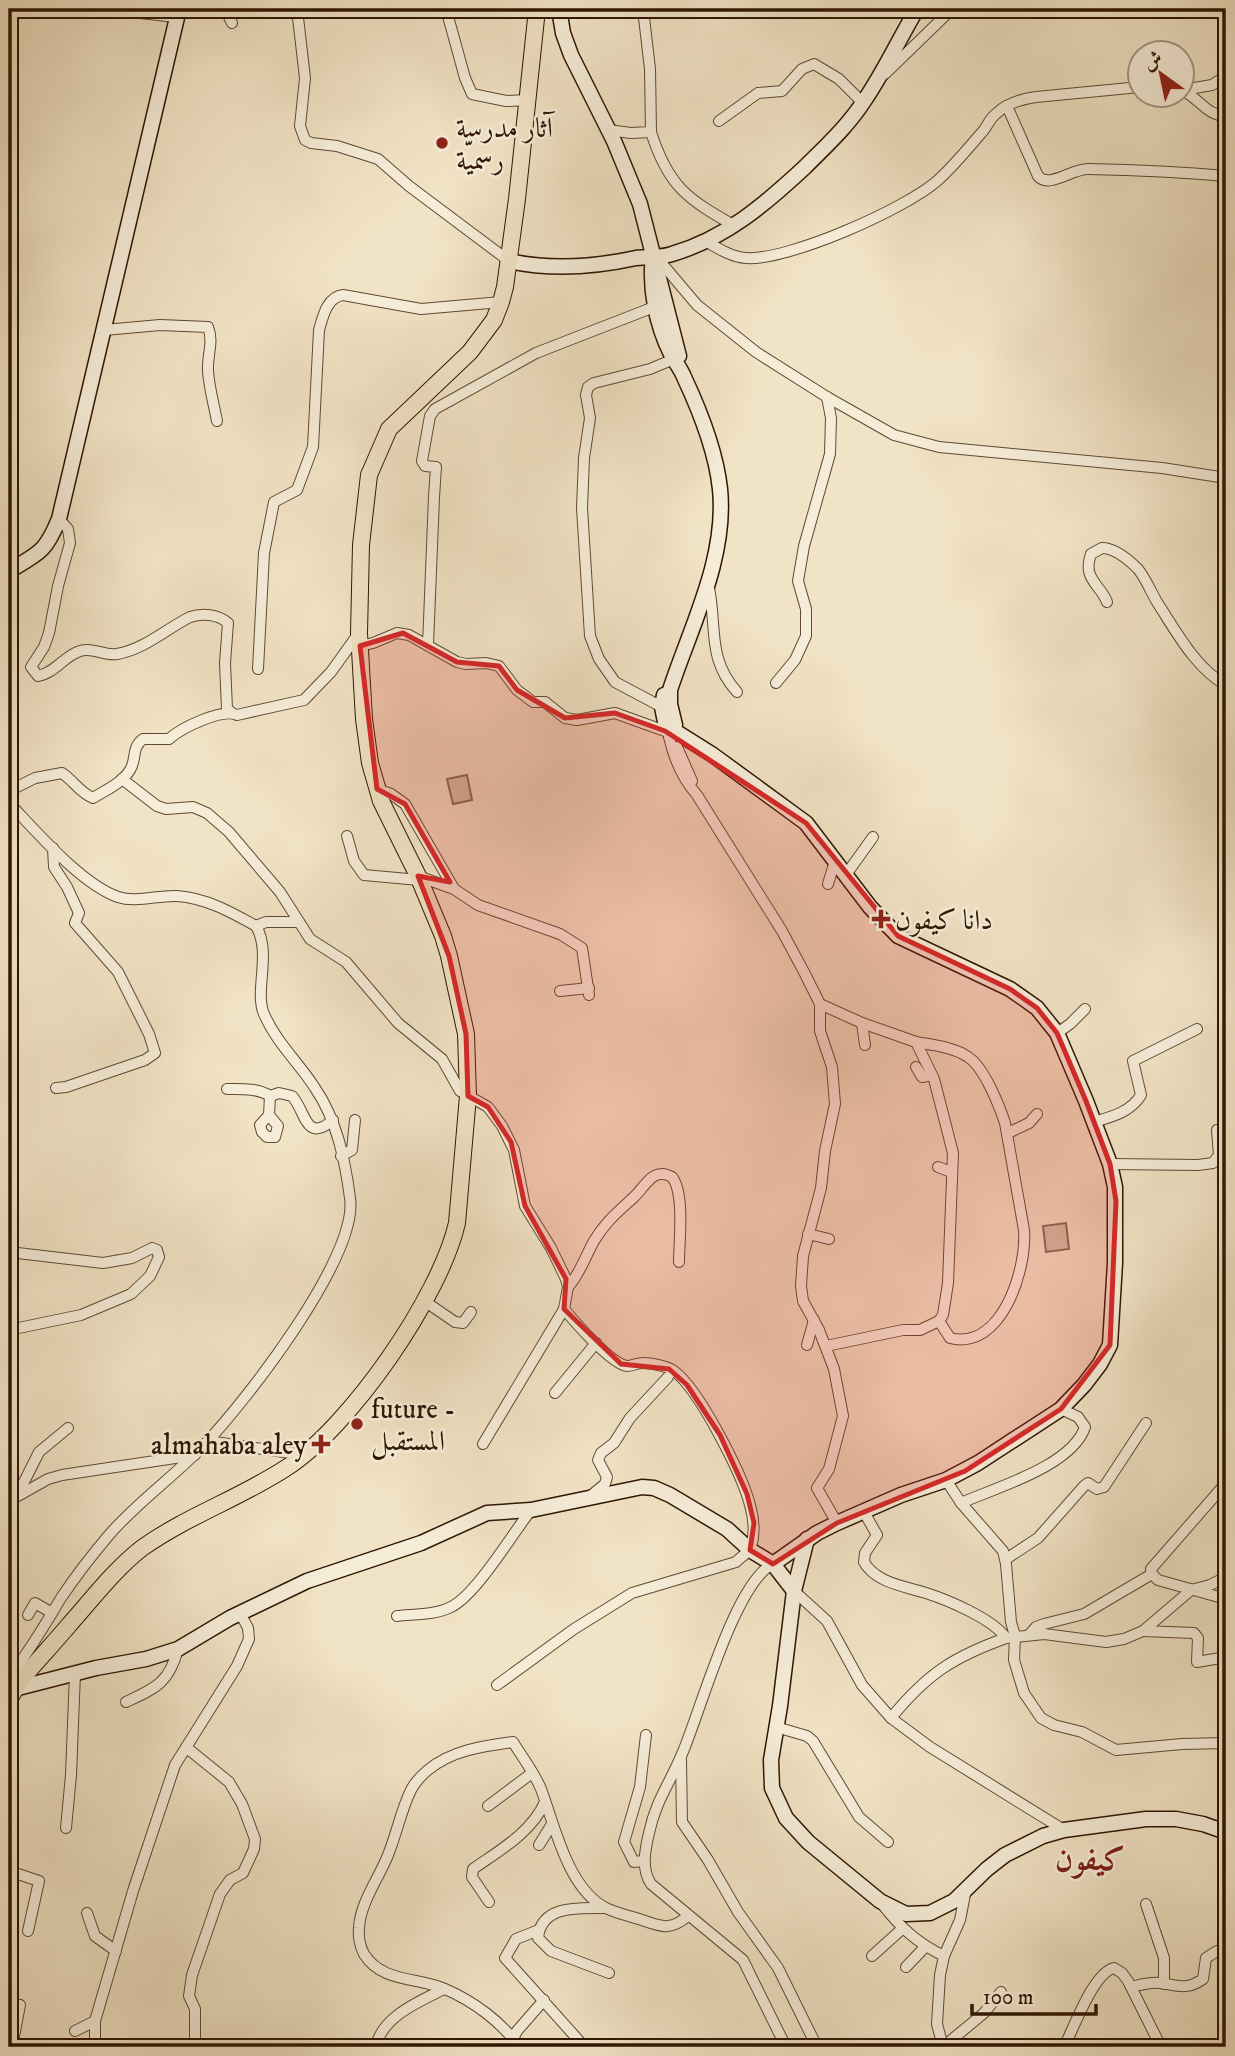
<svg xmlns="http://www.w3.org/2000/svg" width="1235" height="2056" viewBox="0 0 1235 2056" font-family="'IM FELL DW Pica',Amiri,serif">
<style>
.green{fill:#d0c0a4;stroke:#7f6b53;stroke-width:2}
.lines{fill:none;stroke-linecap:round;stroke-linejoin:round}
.street-casing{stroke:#5f4933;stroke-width:12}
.secondary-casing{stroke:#2e1602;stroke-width:17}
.primary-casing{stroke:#2e1602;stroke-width:18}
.street{stroke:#f6edd9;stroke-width:10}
.secondary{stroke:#f6edd9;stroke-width:14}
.primary{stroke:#f1e3c5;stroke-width:16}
.marked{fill:#d62828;fill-opacity:0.2;stroke:#d62828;stroke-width:5;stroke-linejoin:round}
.poi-dot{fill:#8f2418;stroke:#f6edd9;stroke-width:2.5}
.labels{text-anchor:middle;stroke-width:5;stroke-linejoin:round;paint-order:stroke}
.poi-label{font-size:28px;fill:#2e1602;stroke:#f6edd9;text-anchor:start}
.quarter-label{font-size:32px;font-weight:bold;fill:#7a1f14;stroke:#f6edd9}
</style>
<rect width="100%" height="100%" fill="#f1e3c5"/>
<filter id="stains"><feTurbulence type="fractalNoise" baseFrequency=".00286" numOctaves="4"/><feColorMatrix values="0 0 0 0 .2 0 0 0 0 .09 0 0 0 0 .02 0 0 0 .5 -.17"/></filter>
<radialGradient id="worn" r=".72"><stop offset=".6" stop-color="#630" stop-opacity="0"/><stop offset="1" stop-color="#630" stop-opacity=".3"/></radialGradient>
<!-- green -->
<g class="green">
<path d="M467,775L472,800L453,804L447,779Z"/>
<path d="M1066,1223L1069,1249L1046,1252L1043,1226Z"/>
</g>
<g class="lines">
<defs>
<g id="street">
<path d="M104,9L176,17"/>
<path d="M225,9L232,23"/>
<path d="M297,9L305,78L300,126L305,140L311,143L337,146L378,159L409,186L509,261"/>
<path d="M446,9L465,78L472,94L506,101L528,100"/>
<path d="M643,11L672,9"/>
<path d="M885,74L952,9"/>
<path d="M1182,90C1199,98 1207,116 1226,116"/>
<path d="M1183,90L1212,85L1226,76"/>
<path d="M1007,106L1038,176C1049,189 1071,169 1088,169C1134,170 1180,172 1226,176"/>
<path d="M719,121L758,93L782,91L802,69L814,64L839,79L863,103"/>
<path d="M608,130L631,133L651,132L650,69L643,9"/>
<path d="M651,132C668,186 687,199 735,226"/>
<path d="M707,242C719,249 732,257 746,258C788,261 905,209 937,181C954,166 969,147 984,130C988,124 991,117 997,113C1007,103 1022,99 1036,97L1140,87"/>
<path d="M659,256L664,266L697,305L756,352L827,397L894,435L939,447L1162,468L1226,478"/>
<path d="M104,330L160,325L208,327C214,342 207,355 208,371C209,387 214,405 217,421"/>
<path d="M59,519L68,529L70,543L58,586L49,633L44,647L31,667L38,676C55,673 64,656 80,651C93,647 104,656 117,654C145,649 166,629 190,617C202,613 218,614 228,623L225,663L227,709L231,712"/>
<path d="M709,588C717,627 707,659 737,692"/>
<path d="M1107,602C1100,584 1082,579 1091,554L1102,548C1115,548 1129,560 1138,569C1146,579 1151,592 1157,602C1175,630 1196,669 1226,685"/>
<path d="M428,645L434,497L436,467L425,466L422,461L430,416L435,409L536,353L654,307"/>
<path d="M360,646L373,643L397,633L409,635L457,662L466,664L486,663L499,666L517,690L533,702H545L565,718L577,720L615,713L665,731"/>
<path d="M258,669L264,553L274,502L297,490L313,447L319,330C323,316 327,297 343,295L421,309L501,302"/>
<path d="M776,683L795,660L806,636V609L798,581L804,546L830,454L831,418L827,397"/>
<path d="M662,707L615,682L599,659L590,636L582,508L584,458L590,418L586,395L588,387L594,383L650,369L674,359"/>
<path d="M669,737C674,759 682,778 697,795L782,931L804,972L820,1004V1031L832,1067L835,1104L825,1151L821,1188L803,1256L801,1286L803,1301L819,1330L834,1369L843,1416L829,1469L817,1488L837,1523"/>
<path d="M677,747L692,781"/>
<path d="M122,779L157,806L166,809L193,807L207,813L229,832L280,892L310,939L346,962L398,1023L442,1059L460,1091L488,1107L502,1126L514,1150L525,1206L551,1248L566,1279L568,1287L564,1309L483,1444"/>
<path d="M377,789L391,794L405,804L453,887"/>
<path d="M9,791L35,778L62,773C74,781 79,792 93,798C106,790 122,783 130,770C137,759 131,748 143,739H169C181,728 222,708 237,715L304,700L331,672L359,633"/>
<path d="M9,803C36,831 81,884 118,897C136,903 158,895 177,896C206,898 231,912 256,926"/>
<path d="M347,836L354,861L364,875L419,880"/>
<path d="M53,848L54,867L67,887L79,913L75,923L118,972L149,1034L155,1053L145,1060L66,1087L56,1088"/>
<path d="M418,876L454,889L478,905L560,934L582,948L589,995"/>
<path d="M845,876L873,837"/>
<path d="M828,884L835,861"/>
<path d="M560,991L589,988"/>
<path d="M820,1004L862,1023L916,1042L934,1079L953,1153L948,1283L943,1315L939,1321L920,1330H903L826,1346"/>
<path d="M862,1023L865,1045"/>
<path d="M1057,1033L1070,1024L1085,1009"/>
<path d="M916,1042C932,1045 954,1047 968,1057C984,1067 999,1105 1005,1123L1024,1230C1027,1269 1002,1351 950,1338L939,1321"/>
<path d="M916,1067L922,1077L932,1075"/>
<path d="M227,1089C241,1089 258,1088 270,1096L279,1093L292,1096C306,1111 305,1144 333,1120"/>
<path d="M269,1115L278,1126L275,1137H267L262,1132L260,1125L269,1115L270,1096"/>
<path d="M1094,1122C1111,1117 1131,1112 1141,1095L1133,1061L1197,1029"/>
<path d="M1008,1133L1029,1123L1037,1114"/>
<path d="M341,1156L352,1150L355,1120"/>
<path d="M1110,1164L1198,1165L1213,1163L1219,1155L1217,1130"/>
<path d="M938,1167L951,1172"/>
<path d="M808,1234L829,1239"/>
<path d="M9,1252L103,1263L132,1258L152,1248L157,1250L159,1257L150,1276L131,1294L81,1315L9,1330"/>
<path d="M568,1287C580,1274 585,1257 594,1241C605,1222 619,1211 634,1197C645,1187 653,1166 672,1177C685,1193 679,1242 679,1262"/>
<path d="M423,1300L455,1322L463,1323L471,1312"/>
<path d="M807,1345L814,1320"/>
<path d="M555,1393L596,1343"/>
<path d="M208,1441L304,1455"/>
<path d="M946,1480L961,1503L1003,1551L1006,1564L1011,1622L1015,1636L1014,1660L1024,1693L1041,1718L1054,1725L1082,1732L1116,1750L1182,1744L1226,1743"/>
<path d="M1226,1483L1151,1569L1152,1574L1158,1580L1226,1599"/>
<path d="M18,1494L39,1452L68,1428"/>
<path d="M588,1498L605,1484L607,1477L598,1460L601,1453L614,1443L630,1418L668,1377"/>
<path d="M9,1501L48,1479L62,1475L195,1455"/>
<path d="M961,1503C997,1487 1072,1466 1085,1427L1078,1417L1061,1409"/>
<path d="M864,1512L877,1535L865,1553L864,1562C876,1583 904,1586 926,1593C948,1600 993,1619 1006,1638L1044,1634L1106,1642L1124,1639L1143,1631L1191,1590L1210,1585L1226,1577"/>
<path d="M1006,1559L1038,1538L1084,1486L1088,1483L1097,1489L1104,1487L1146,1423"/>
<path d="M773,1564C735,1582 700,1713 682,1754C670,1783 656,1800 649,1833C645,1850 641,1869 651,1884L743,1960L786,2047"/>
<path d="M794,1591L827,1621L862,1685L891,1718L930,1747L1064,1830"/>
<path d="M28,1615L35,1603L52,1613"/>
<path d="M397,1616C415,1614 435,1615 451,1607C476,1595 513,1533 531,1510"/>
<path d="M1143,1631L1194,1633L1198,1638L1197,1662L1226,1657"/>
<path d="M1029,1635L1036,1627L1044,1624L1084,1614L1152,1574"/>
<path d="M20,1681L16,1671L18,1665C34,1644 47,1621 61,1598C75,1577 92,1555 109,1535C137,1502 175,1476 205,1444C246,1401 359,1256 350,1198C345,1160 337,1120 315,1088C299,1063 276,1042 264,1014C254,991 272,953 256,926L266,922H299"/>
<path d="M497,1685L574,1629L632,1593L736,1562C741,1557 748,1553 751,1547C755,1534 754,1519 750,1505C742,1474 699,1389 674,1371C667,1366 651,1363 643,1363C637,1363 632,1366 627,1366C611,1364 574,1321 564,1309"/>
<path d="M126,1702C156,1688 169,1683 178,1649"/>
<path d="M891,1718C927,1674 953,1657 1006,1638"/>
<path d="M776,1727L807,1736L813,1741L859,1817L888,1842"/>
<path d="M187,1748L229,1782L242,1804L255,1839L254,1849L243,1873L230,1880L220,1894L192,1975L189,1996L195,2009V2047"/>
<path d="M681,1760L682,1822L708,1860L738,1912L778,1968L817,2047"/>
<path d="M488,1806L532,1773"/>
<path d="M66,1828L71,1775L75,1673"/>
<path d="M539,1845L552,1824"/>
<path d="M644,1861L634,1862L624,1842L640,1787L646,1735"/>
<path d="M9,1871L39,1881L28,1931"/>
<path d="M489,1902L472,1877L473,1869C500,1850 531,1833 545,1802"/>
<path d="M882,1904C900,1927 917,1943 944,1956"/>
<path d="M1146,1904L1164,1958V1984"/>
<path d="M605,1908C581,1908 541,1904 538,1938L551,1951L609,1973"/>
<path d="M87,1913L95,1936L116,1951"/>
<path d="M539,1930L516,1939L505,1958L581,2043"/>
<path d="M872,1956L902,1929"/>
<path d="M906,1967L925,1947"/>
<path d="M1131,1987C1140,1985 1150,1982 1160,1983C1177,1985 1186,1991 1203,1979L1206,1958L1217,1951L1226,1952"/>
<path d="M75,2031L95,2021"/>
<path d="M12,2047L20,2005"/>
<path d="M95,2047V2021L133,1891L175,1765L237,1666L249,1639L248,1628L240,1613"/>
<path d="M376,2047C381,2017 420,2001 444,1989"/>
<path d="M509,2047L517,2031L544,2000"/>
<path d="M519,2047C502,2022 473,2001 445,1989C418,1977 382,1983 364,1954C360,1947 358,1936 359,1928C360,1903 379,1878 388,1855C397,1833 401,1810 411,1790C415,1782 422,1775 428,1770C452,1750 484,1746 513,1742C522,1757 534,1772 541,1789C555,1826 568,1891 608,1909C617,1913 629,1916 639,1919C660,1926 669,1932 688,1916"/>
<path d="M943,2047L937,2024L940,1975L944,1956L960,1920L966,1889"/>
<path d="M943,2047L984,2013L1001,1992"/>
<path d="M1064,2047C1074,2028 1093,1973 1114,1968L1122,1973L1128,1981L1161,2047"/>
</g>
<g id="secondary">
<path d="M559,9L563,33L571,55L614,141L640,204L679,356"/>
<path d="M653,255C649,288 656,324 671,354C675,362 681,369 684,377C700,411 716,451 720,489C727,558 691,626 670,690V704L675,725"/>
<path d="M509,261C550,270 595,267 636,258C648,256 661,258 672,254C726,238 764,205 804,168C825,147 848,126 864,101C884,72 899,39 917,9"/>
<path d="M9,571C39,553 45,553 59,519L179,9"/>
<path d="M664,695L662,707L666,727"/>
<path d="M678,733L713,755L806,823L870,907L898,936L1010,989L1037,1008L1057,1033L1086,1101L1110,1164L1115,1187V1263L1110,1345L1100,1364L1084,1385L1061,1409L978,1463L946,1480L901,1495L837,1523L817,1533L773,1564"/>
<path d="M807,1539L794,1591L780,1706L771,1760L772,1788L786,1818L808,1842L880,1901L906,1914L930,1913L954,1901L987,1869L1005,1855L1043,1836L1064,1830L1146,1819H1176L1203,1824L1226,1832"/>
<path d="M14,1689L96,1668L146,1659L178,1649L230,1618L307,1581L421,1543L487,1513L531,1510L642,1487L654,1488L670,1495L727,1529L750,1550L773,1564L794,1591"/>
</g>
<path id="primary" d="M9,1700L20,1681C36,1662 53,1644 69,1625C93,1598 114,1570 142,1548C187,1516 240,1498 286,1468C350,1427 440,1297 457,1223L468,1096L466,1034L449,956L443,936L418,876L381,801L370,763L364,719L359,633L361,545L369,475L389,429L470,352L494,320L501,302L505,287L517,199L537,9"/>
</defs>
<!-- street casing -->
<use href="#street" class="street-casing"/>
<!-- secondary casing -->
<use href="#secondary" class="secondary-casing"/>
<!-- primary casing -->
<use href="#primary" class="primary-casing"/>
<!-- street -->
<use href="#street" class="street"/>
<!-- secondary -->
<use href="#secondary" class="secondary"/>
<!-- primary -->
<use href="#primary" class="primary"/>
</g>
<!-- marked area -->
<path class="marked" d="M403,633L457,662L499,666L517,690L565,718L615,713L665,731L806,823L898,936L1010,989L1037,1008L1057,1033L1086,1101L1110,1164L1116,1201L1110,1345L1061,1409L965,1471L837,1523L773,1564L750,1550L754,1523L747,1494L720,1435L687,1385L669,1369L621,1364L564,1309L566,1279L525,1206L511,1142L488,1107L468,1096L466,1034L449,956L418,876L450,882L405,804L377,789L360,646Z"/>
<!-- markers -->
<g class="poi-dot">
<circle cx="442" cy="143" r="7"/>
<path d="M877.5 908.5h7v7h7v7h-7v7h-7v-7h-7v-7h7z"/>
<circle cx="357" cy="1424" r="7"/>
<path d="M317.5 1433.5h7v7h7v7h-7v7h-7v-7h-7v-7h7z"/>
</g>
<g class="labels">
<!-- poi labels -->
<g class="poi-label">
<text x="456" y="137">آثار مدرسة<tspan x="456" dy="32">رسميّة</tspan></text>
<text x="895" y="929">دانا كيفون</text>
<text x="371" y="1418">future -<tspan x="371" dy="32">المستقبل</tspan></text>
<text x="307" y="1454" text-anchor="end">almahaba aley</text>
</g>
<!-- quarter labels -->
<g class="quarter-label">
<text x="1090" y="1870">كيفون</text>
</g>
</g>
<!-- margin -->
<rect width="1235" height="2056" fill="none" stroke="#f1e3c5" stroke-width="35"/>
<rect x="10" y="10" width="1214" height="2035" fill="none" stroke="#2e1602" stroke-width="3.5"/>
<rect x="18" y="18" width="1200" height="2021" fill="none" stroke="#2e1602" stroke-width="2"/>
<!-- north arrow -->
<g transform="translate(1161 74) rotate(327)"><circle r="33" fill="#f6edd9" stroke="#a69783" stroke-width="2"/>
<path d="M0-5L12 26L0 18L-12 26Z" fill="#8f2418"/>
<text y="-10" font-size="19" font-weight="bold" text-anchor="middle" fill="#2e1602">ش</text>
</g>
<!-- scale -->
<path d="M972 2004v10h124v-10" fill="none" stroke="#2e1602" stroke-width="3.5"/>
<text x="983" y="2004" font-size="21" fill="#2e1602" stroke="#f6edd9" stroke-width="5" paint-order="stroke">100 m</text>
<rect width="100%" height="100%" filter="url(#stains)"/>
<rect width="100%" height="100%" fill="url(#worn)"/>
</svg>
